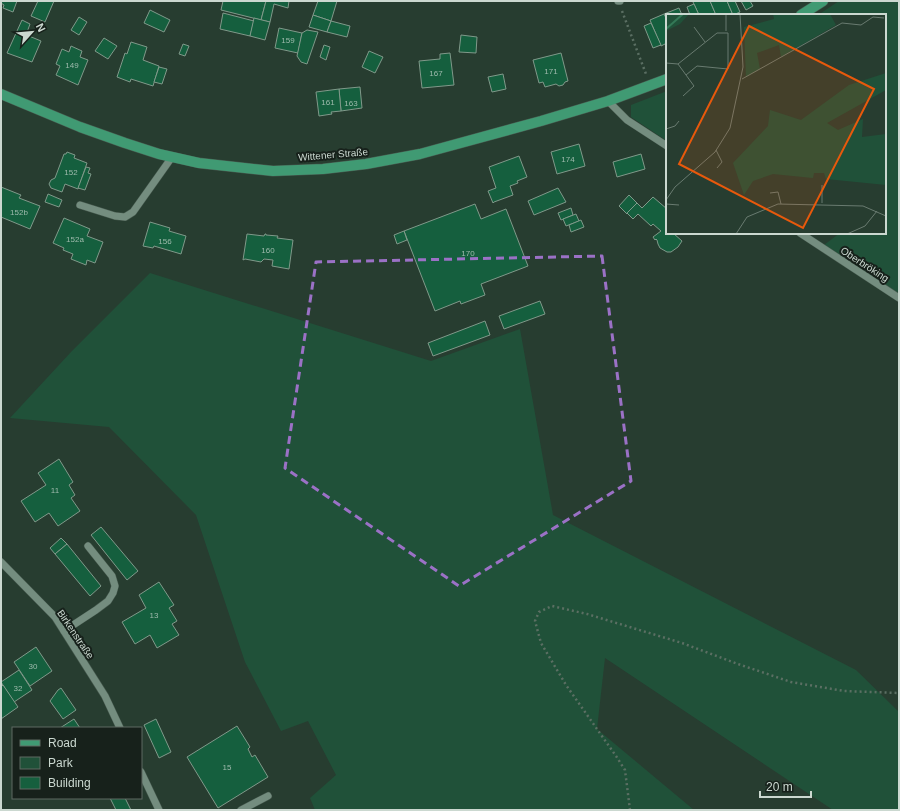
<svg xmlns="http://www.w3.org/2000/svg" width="900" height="811" viewBox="0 0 900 811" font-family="Helvetica,sans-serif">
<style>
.green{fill:#205139}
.building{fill:#155f3e;stroke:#80998a}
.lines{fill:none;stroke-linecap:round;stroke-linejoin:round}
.minor-casing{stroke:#475a4f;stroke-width:8}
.major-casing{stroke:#475a4f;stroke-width:11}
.path{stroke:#5b6f63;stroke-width:2.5;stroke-dasharray:2 3;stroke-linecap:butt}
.minor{stroke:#748d7f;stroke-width:7}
.major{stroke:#409a73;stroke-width:10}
.marked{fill:none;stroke:#9b71c6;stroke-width:3;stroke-dasharray:8 5;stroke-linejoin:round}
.labels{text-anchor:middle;stroke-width:4;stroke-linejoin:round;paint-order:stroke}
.number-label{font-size:8px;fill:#9ebaac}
.street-label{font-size:10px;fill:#cbd8d0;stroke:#17211b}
.inset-river{fill:none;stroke:#347957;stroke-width:2}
.inset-road{fill:none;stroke:#697b70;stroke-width:1}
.view{fill:#e8590c;fill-opacity:0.15;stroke:#e8590c;stroke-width:2}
.inset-edge{fill:none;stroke:#cbd8d0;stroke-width:2}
</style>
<rect width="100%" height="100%" fill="#273d30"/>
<!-- green -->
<g class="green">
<path d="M839,1H899V294L824,245L840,233H885V15H818Z"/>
<path d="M667,91V141L631,117V105Z"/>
<path d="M150,273L431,361L520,329L553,515L856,670L899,712V810H833L605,658L597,729L694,810H315L310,798L336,775L308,721L281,731L245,662L196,515L109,427L10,418L71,352Z"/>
</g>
<!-- building -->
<g class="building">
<path d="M1,1H17L13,12L3,8L4,5L1,3Z"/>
<path d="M38,1H54L45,22L31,16Z"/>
<path d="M223,1H266L261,20L221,10Z"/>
<path d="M266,1H289L288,8L274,4L270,22L261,20Z"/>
<path d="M318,1H337L331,21L313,15Z"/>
<path d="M694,1H710L716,15H699L693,2Z"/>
<path d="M710,1H727L733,15H716Z"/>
<path d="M727,1H735L740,12L733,15Z"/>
<path d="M741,1H750L753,6L746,10Z"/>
<path d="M694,4L699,15H690L687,7Z"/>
<path d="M679,8L682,15H667V20L664,14Z"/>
<path d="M150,10L170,20L164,32L144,23Z"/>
<path d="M223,13L254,21L250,36L220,29Z"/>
<path d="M664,14L667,20V43L661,46L650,20Z"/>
<path d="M313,15L331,21L327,32L309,27Z"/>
<path d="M79,17L87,22L79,35L71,30Z"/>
<path d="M254,18L270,22L265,40L250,36Z"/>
<path d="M22,20L30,24L26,35L17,31Z"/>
<path d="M331,21L350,26L347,37L327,32Z"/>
<path d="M651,23L661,45L653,48L644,26Z"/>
<path d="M279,28L302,33L298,53L275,48Z"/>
<path d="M307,30L318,32L307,64L301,62L297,56L302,33Z"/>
<path d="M17,31L41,41L32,62L7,53Z"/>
<path d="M461,35L477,37L476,53L459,52Z"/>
<path d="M104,38L117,46L108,59L95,51Z"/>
<path d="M131,42L147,47L143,60L159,66L153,86L131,79L130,82L117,77L125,53L127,54Z"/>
<path d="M183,44L189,46L185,56L179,54Z"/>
<path d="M324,45L330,47L326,60L320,57Z"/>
<path d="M71,46L82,51L80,57L88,60L78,85L56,75L60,66L56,64L62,49L69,52Z"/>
<path d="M369,51L383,57L375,73L362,67Z"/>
<path d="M450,53L454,85L422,88L419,61L440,59V54Z"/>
<path d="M561,53L568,81L565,82L563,85L559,86L556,84L545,87L543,82L539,83L533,60Z"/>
<path d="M159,67L167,69L162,84L154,82Z"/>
<path d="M503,74L506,89L492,92L488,77Z"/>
<path d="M360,87L362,108L341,111L339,89Z"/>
<path d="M339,89L341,111L331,112L332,114L319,116L316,92Z"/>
<path d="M579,144L585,166L557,174L551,152Z"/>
<path d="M67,152L75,155L74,158L87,163L78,189L65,184L62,192L51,188L49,184L51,180L55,178L64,154H66Z"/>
<path d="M641,154L645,169L617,177L613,162Z"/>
<path d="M519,156L527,177L517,181L518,183L510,186L513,195L494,202L493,203L488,191L496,188L489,167Z"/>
<path d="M86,167L90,168L88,173L91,174L85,190L78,188Z"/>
<path d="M1,187L21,195L19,198L40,206L30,229L1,217Z"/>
<path d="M558,188L566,202L534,215L528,201Z"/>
<path d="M48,194L62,200L59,207L45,202Z"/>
<path d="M629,195L637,203L627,214L619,206Z"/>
<path d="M653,197L667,209V233H673L682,241L678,247L671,252H667L660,248L658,244L657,240L656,239L655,240L653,237L661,231L653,224L651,226L638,214L633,219L627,213L637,203L642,208Z"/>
<path d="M475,204L481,219L506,209L528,266L481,284L485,295L461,304L460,301L435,311L404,231Z"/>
<path d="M571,208L573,215L561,220L558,213Z"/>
<path d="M576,214L579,221L566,226L563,219Z"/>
<path d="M64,218L90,229L87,236L103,242L95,263L87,260L86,265L71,259L73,254L63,250L64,248L53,243Z"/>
<path d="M581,220L584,227L571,232L569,225Z"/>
<path d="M150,222L170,228L169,231L186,236L181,254L154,246L153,248L143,246Z"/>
<path d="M404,231L407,240L397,244L394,235Z"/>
<path d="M247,234L264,236L265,234H266V235L278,236L277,238L293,240L289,269L272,266L273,260L264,259L261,262L245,259L243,260Z"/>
<path d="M540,301L545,314L504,329L499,316Z"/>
<path d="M485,321L490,335L433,356L428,343Z"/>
<path d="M59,459L73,482L69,485L75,495L71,498L80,511L58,526L49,513L35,522L21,501L46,485L38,473Z"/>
<path d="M101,527L138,571L127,580L91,535Z"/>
<path d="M61,538L67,544L55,554L50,548Z"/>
<path d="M67,544L101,586L90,596L55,554Z"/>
<path d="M159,582L174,605L169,608L177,621L172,624L179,635L157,648L150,635L135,644L122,622L146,608L139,595Z"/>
<path d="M36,647L52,671L30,686L14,662Z"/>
<path d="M19,670L32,690L14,702L1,682Z"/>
<path d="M3,685L18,707L1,719V687Z"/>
<path d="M61,688L76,710L63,719L50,701L58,690Z"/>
<path d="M74,719L80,728H60Z"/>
<path d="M156,719L171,752L159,758L144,725Z"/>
<path d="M237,726L250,747L248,749L252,757L255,755L268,777L218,808L187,757Z"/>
<path d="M110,798H125L131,810H116Z"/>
</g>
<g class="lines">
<defs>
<g id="minor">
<path d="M618,1H620"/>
<path d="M608,101L627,120L667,146"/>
<path d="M80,205L115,216L125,217L133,212L172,157"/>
<path d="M800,233L899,298"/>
<path d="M1,562L55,617L105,696L120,728"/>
<path d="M64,631L96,610L108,601L113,593L115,586L112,576L88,546"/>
<path d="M141,772L159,810"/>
<path d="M241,810L268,796"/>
</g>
<g id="major">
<path d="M801,15L823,1"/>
<path d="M1,94L80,127L125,143L159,154L199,163L273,171L323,169L366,164L420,154L541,121L608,101L667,79"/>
</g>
</defs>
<!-- minor casing -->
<use href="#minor" class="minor-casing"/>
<!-- major casing -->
<use href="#major" class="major-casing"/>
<!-- path -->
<g class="path">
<path d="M622,11L646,74"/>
<path d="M630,810L625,770L616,756L566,685L541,643L535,621L539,612L552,606L587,614L682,643L738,664L791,682L844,691L899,693"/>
</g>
<!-- minor -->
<use href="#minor" class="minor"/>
<!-- major -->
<use href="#major" class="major"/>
</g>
<!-- marked area -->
<path class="marked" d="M602,256L631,481L459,586L285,468L316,262Z"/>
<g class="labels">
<!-- number labels -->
<g class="number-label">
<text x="288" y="43">159</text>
<text x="72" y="68">149</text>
<text x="551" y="74">171</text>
<text x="436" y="76">167</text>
<text x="328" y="105">161</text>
<text x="351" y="106">163</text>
<text x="568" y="162">174</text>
<text x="71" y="175">152</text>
<text x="19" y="215">152b</text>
<text x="75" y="242">152a</text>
<text x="165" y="244">156</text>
<text x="268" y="253">160</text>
<text x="468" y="256">170</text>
<text x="55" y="493">11</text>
<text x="154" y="618">13</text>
<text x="33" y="669">30</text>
<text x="18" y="691">32</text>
<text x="227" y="770">15</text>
</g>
<!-- street labels -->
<g class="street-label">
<text transform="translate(333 154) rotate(-5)" y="4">Wittener Straße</text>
<text transform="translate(865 264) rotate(33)" y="4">Oberbröking</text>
<text transform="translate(76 634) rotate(56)" y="4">Birkenstraße</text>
</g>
</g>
<!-- overview -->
<g transform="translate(666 14)">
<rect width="220" height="220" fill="#273d30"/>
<path d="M4,0H23L14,10L0,17V1ZM107,0H164L170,11L115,43L113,31L91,39L94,55L80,63L78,13L108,5ZM220,59V76L161,109L172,116L197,105L196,123L220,120V171L160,165L158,159H148L147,164L107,160L87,167L78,181L67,149L102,112L104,96L135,106L183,71Z" fill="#205139"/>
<path class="inset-river" d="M0,15L17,0"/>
<path class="inset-road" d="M60,0V17M28,13L39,28M0,49L12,50L51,19H62V55L31,52L20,61L12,50M76,65L176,9L195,11L207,3L218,4M17,82L28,72L20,61M0,115L9,112L13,107M50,136L56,148L51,154M156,171V189M104,179L112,178L115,190M0,186L9,173L49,138L64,114L77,53L74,0M0,190L13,191M70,220L81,203L112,190L197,192L220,202M181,220L199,212L211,197"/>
<path class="view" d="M83,12L208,75L137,214L13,150Z"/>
<rect width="220" height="220" class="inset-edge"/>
</g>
<!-- border -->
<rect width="900" height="811" fill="none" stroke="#cbd8d0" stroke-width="4"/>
<!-- legend -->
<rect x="12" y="727" width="130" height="72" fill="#17211b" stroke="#5f6a63"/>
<rect x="20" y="740" width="20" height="6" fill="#409a73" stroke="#5f6a63"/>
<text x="48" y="747" font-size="12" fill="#cbd8d0">Road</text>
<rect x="20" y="757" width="20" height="12" fill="#205139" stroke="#5f6a63"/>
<text x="48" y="767" font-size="12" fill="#cbd8d0">Park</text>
<rect x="20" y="777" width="20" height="12" fill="#155f3e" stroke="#5f6a63"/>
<text x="48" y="787" font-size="12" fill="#cbd8d0">Building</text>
<!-- north arrow -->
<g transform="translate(32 32) rotate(63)" stroke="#17211b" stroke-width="3" paint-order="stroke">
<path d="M0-3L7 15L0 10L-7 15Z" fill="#cbd8d0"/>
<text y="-6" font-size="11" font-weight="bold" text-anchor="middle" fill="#cbd8d0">N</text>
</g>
<!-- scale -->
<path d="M760 791v6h51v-6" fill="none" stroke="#cbd8d0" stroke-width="2"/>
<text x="766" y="791" font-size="12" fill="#cbd8d0" stroke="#17211b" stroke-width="3" paint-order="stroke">20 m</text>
</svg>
